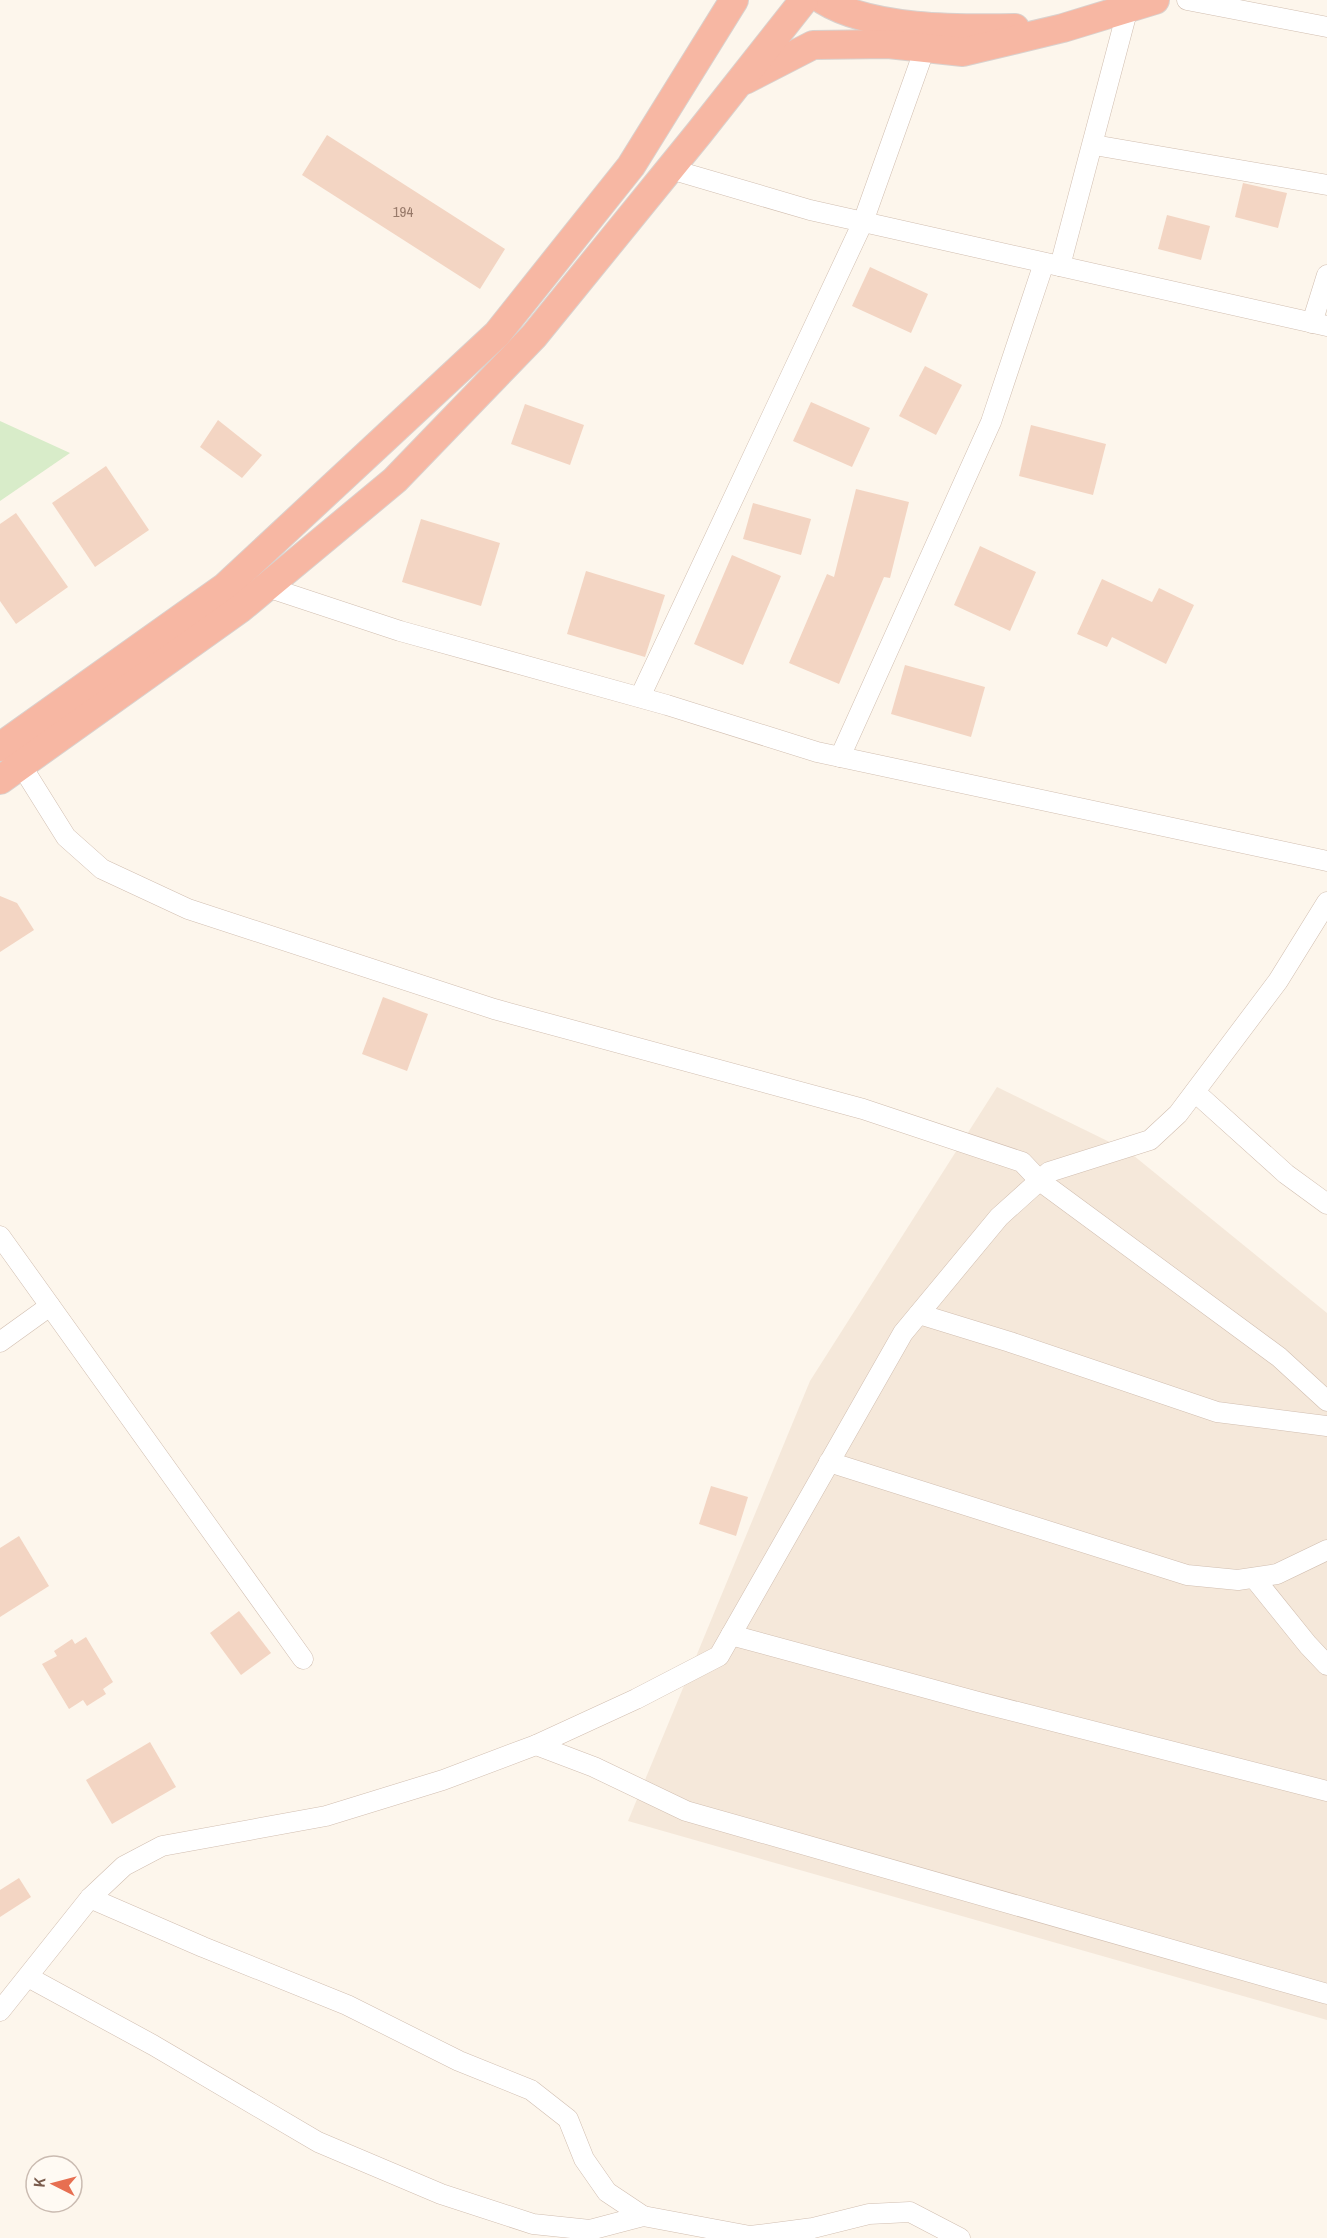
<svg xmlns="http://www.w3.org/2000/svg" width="1327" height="2238" viewBox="0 0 1327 2238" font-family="'Archivo Narrow',sans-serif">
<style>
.residential{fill:#f5e8da}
.green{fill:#d8ecc9}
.building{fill:#f3d5c3}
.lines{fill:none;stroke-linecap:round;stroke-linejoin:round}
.minor-casing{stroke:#d1beb0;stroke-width:21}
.highway-casing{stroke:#dad1cd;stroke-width:30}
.minor{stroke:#fff;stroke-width:20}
.highway{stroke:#f7b7a3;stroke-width:28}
.labels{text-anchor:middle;stroke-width:5;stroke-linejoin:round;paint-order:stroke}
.number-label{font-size:15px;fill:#987a6a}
</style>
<rect width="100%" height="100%" fill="#fdf6ec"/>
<!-- residential -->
<path class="residential" d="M997,1087L1128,1151L1327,1313V2020L628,1821L810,1381Z"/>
<!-- green -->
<path class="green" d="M0,421L70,453L0,501Z"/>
<!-- building -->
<g class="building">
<path d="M327,135L505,249L480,289L302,175Z"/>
<path d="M1243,183L1287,193L1278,228L1235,217Z"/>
<path d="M1167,215L1210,226L1201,260L1158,249Z"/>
<path d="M870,267L928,294L911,333L852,306Z"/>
<path d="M925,366L962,385L936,435L899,416Z"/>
<path d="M811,402L870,428L852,467L793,441Z"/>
<path d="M525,404L584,425L570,465L511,444Z"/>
<path d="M218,420L262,455L242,478L200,447Z"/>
<path d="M1031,425L1106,444L1093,495L1019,476Z"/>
<path d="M106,466L149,530L95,567L52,503Z"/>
<path d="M856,489L909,502L890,578L884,577L839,684L789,663L827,574L834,577Z"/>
<path d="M753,503L811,519L801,555L743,539Z"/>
<path d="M16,513L68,587L16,624L0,601V524Z"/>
<path d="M421,519L500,543L481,606L402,582Z"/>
<path d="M980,546L1036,572L1010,631L954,605Z"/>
<path d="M732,555L781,576L743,665L694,644Z"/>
<path d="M586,571L665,595L645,657L567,634Z"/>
<path d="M1102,579L1152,602L1159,588L1194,605L1166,664L1112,637L1107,647L1077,634Z"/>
<path d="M905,665L985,687L971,737L891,714Z"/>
<path d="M0,896L17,903L34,930L0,952Z"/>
<path d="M383,997L428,1014L407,1071L362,1054Z"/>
<path d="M711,1486L748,1497L736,1536L699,1524Z"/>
<path d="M19,1536L49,1586L0,1617V1548Z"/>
<path d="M239,1611L271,1653L241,1675L210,1633Z"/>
<path d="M86,1637L113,1682L103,1689L106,1694L87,1706L83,1700L69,1709L42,1664L57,1656L54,1651L72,1639L75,1644Z"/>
<path d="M150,1742L176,1787L112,1824L86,1780Z"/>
<path d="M19,1878L31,1897L0,1917V1890Z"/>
</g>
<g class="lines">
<defs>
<g id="minor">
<path d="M1187,0L1327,27"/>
<path d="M1094,145L1327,185"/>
<path d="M670,169L810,210L1327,326"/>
<path d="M1060,266L1128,8"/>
<path d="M1312,323L1327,275"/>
<path d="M267,587L400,631L667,705L817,752L1327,861"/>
<path d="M640,697L863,222L925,48"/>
<path d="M840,757L991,422L1044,263"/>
<path d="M21,765L66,837L102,869L188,909L494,1009L863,1109L1022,1162L1040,1181L1279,1357L1327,1401"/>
<path d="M1195,1092L1286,1174L1327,1204"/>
<path d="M0,1236L303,1659"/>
<path d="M919,1314L1010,1342L1217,1412L1327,1426"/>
<path d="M0,1342L50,1306"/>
<path d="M829,1462L1187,1575L1238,1580L1277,1574L1327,1550"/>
<path d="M1254,1578L1308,1645L1327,1665"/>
<path d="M731,1635L978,1702L1327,1791"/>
<path d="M536,1745L594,1767L686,1811L1327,1994"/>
<path d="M90,1898L203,1947L347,2005L459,2061L531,2090L568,2119L584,2159L607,2192L643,2216L750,2236L813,2228L869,2214L910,2212L960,2238"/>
<path d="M28,1977L153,2045L318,2142L441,2194L533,2224L590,2230L643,2216"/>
<path d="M0,2011L90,1898L124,1866L162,1846L326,1816L443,1780L536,1745L636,1699L719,1656L903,1333L999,1217L1049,1172L1150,1140L1178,1114L1278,981L1327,902"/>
</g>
<g id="highway">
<path d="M823,0C871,30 959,29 1015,28"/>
<path d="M745,80L813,45L888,44L963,52L1063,28L1155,0"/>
<path d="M0,747L225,587L497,334L631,166L734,0"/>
<path d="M0,780L241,608L395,480L534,336L699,133L804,0"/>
</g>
</defs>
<!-- minor casing -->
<use href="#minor" class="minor-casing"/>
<!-- highway casing -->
<use href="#highway" class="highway-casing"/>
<!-- minor -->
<use href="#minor" class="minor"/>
<!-- highway -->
<use href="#highway" class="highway"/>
</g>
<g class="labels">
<!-- number labels -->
<g class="number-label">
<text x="403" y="217">194</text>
</g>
</g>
<!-- north arrow -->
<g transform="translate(54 2184) rotate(276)"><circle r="28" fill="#fffaf3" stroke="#cabbb1" stroke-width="1.5"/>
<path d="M0-4.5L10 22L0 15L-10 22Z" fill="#e76f51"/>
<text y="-9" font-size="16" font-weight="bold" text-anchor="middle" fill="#7a5c4d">K</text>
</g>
</svg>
